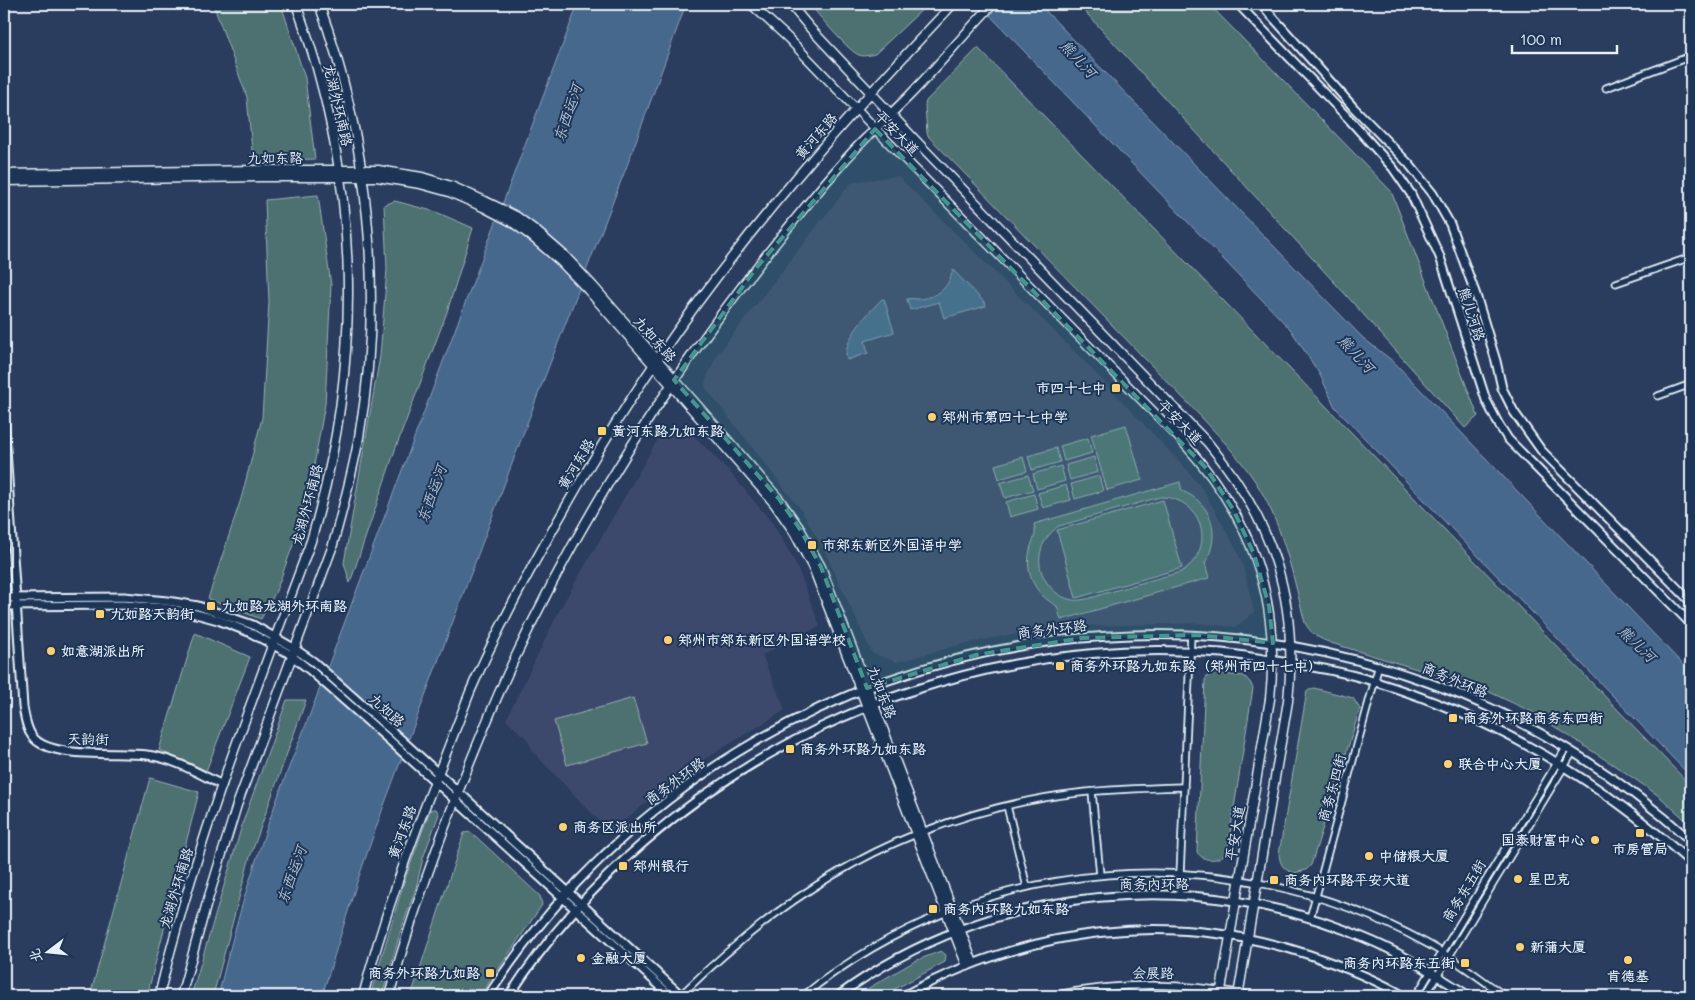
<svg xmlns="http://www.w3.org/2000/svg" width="1695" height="1000" viewBox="0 0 1695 1000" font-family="Mali,'LXGW WenKai TC',sans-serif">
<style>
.built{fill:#3d4a6c}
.green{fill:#4d7071;stroke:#9ab0b4;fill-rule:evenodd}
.water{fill:#47678d;stroke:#879eb8}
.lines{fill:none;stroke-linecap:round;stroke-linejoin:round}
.minor-casing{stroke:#e8f1f8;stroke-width:9}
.tertiary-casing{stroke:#e8f1f8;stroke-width:11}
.secondary-casing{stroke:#e8f1f8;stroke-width:11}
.minor{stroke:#1d3557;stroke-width:5.5}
.tertiary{stroke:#1d3557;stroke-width:7}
.secondary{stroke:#1d3557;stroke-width:8}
.marked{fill:#459590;fill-opacity:0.2;stroke:#459590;stroke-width:4;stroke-dasharray:10 6;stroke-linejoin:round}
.poi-dot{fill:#ffd166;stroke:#1d3557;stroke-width:2}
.labels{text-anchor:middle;stroke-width:4;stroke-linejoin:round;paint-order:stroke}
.street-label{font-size:14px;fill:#e8f1f8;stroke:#1d3557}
.poi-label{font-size:14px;font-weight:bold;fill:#e8f1f8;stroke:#1d3557;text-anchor:start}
.water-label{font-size:15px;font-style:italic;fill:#b0c1d3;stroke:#1d3557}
</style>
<rect width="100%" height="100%" fill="#2a3d5f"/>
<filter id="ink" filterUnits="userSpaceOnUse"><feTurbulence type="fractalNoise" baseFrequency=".02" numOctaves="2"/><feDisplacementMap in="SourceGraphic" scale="10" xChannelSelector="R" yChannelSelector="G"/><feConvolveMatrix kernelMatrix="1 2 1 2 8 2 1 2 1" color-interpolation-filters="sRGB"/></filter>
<g filter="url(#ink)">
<!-- built -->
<g class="built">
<path d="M898,176L1081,358L1189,472L1204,492L1236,548L1243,566L1254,612L1236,627L1199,623L1086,626L1002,636L959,645L897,662L872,653L825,552L802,511L705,387L706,380L717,355L850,184L854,182Z"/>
<path d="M684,426L728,470L773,524L795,562L820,626L762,655L785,710L708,757L663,789L610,832L534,753L527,739L506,720L560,609L662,432Z"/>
</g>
<!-- green -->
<g class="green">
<path d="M213,4H281L305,78L315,159L253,161L247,97Z"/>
<path d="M809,4H926L927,5L875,54C870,55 864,57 859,55C848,51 819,15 809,4Z"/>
<path d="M1078,4H1209L1391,191L1478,416L1465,428L1346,295Z"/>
<path d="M978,48L1324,404L1691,786V825L1659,796L1626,773L1532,712L1483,689L1331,643C1318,638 1312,635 1305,623C1294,580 1285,535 1264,496C1245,461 1214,431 1187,402L929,137L927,133L925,106L926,101Z"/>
<path d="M318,195L331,285L325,404L306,510L276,591L261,619L208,599L241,499L262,418L269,302L265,200Z"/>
<path d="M395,201L436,212L473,228L447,312L395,450L350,583L344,563L380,356L387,269L384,205Z"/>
<path d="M1126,425L1142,480L1107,490L1091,435Z"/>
<path d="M1088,438L1092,453L1064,461L1060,446Z"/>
<path d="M1056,448L1060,462L1032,470L1028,456Z"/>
<path d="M1023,457L1027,471L999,479L995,465Z"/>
<path d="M1094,457L1098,472L1070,480L1066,465Z"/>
<path d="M1061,466L1065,481L1037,489L1033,474Z"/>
<path d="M1028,475L1033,490L1005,498L1000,483Z"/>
<path d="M1099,476L1103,491L1075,499L1071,484Z"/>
<path d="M1180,482L1182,491C1213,503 1221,536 1205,563L1209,578L1061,620L1057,606C1036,595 1024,574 1030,550C1033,537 1037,537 1034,524ZM1160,497C1203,497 1218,549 1181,572C1158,578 1134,585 1110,592C1101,594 1091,599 1081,600C1061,603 1043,584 1040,566C1038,549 1046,535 1059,526Z"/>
<path d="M1066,485L1071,500L1043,508L1038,493Z"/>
<path d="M1034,494L1038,509L1010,517L1006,502Z"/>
<path d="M1163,500L1182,568L1076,598L1057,530Z"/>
<path d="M195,633L250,657L206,771L159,750Z"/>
<path d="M1209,673L1244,676L1250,682L1253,688L1227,852C1219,861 1204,863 1197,852L1205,680Z"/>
<path d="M1314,688L1353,698L1360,709L1311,865L1306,870L1294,873C1284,870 1280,865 1279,854L1307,691Z"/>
<path d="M633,698L647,743L567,765L554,721Z"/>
<path d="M287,700H306L249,860L213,996H191L244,819Z"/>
<path d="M150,778L199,792L147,996H90Z"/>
<path d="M433,809H436L439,814L423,858L416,888L400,933L382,996H370L404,882L430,810Z"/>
<path d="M471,832L540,896L542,905L480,996H411L464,833Z"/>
<path d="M941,951L946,955L945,962L882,996H855L915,961Z"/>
</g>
<!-- water -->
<g class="water">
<path d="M578,4H686L628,163L537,397L383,808L357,882L322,996H218C240,903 270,811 307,722Z"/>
<path d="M979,4H1039L1363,338L1394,362L1691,673V777L1345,418L1335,407L1320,375L1291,330Z"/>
<path d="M953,270L985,303L986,306L944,318L939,302L910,310L907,299C911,298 915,299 919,299C939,297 948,288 953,270Z"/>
<path d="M882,299H884L894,332L865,341L868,353L847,360C841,341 869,312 882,299Z"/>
</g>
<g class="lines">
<defs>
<g id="minor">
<path d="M1606,88L1691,56"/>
<path d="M1616,283L1691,257"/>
<path d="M1658,396L1691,384"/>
<path d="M1092,792L1100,875"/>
<path d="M1007,806L1027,887"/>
<path d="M922,832C972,813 1024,799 1078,793C1113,789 1149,788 1184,787"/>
<path d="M1179,895L1191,635"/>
<path d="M1310,918L1379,665"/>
<path d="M681,995C750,927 826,870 916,834"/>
<path d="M803,996C980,853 1227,834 1426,943C1454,958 1479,978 1505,996"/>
<path d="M1052,996C1119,981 1186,982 1254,996"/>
<path d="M1092,996L1137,992L1212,996"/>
<path d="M1416,996L1566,748"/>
<path d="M1425,996L1573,752"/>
</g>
<g id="tertiary">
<path d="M1238,4L1347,117L1393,168L1411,194L1440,257L1486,400L1499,425L1508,439L1691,624"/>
<path d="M1261,4L1354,108L1409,164L1433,194L1450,224L1476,295L1496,361L1502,388L1514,412L1541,450L1691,602"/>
<path d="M4,419L23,707C25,717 26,728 32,736C49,760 118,751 147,755C173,758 198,773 222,785"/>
<path d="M4,598L124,597L167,601L198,606L253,625L292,647L314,662L393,732L682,996"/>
<path d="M4,606L124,605L166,608L196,614L218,620L249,632L288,653L311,671L387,738L671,996"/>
<path d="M488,996C756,584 1328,513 1691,841"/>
<path d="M509,996C662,762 945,630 1222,653C1242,655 1263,659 1283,662C1314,667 1345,672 1376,682C1494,718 1600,780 1691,863"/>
<path d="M838,996C991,883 1202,864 1374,942C1408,957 1438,976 1469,996"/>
<path d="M903,996C1031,927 1170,909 1310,955C1342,966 1375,979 1404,996"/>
</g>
<g id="secondary">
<path d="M751,4L788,38L894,148L1183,442C1251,517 1281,597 1270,699L1220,996"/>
<path d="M790,4L810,28L921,146L1208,443C1273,521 1299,601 1288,701L1238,996"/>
<path d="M4,174L259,170H378L422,177L451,186L485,201L516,216L535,230L565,256L593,286L779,499L800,529L821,567L973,963"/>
<path d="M4,181L259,177H377L420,184L449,192L483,207L512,222L531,236L560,261L588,290L774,503L794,532L814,570L967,966"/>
<path d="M159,996C196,841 256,691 311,541C364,364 361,178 296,4"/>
<path d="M181,996L206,906L237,805L332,548C342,512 352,475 359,437C384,296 369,138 319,4"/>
<path d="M363,996C383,919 410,843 440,769C450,743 460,717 470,692C497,629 530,569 564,510C593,459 624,408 657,360C744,232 847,116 953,4"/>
<path d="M389,996C407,930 430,865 455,800C473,755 491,709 512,664C588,502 687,350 801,212C821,188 841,163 863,141C878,126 894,111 909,96C938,66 964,34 993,4"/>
</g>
</defs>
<!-- minor casing -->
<use href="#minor" class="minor-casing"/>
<!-- tertiary casing -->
<use href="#tertiary" class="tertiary-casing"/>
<!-- secondary casing -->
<use href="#secondary" class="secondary-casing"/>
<!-- minor -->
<use href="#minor" class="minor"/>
<!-- tertiary -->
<use href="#tertiary" class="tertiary"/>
<!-- secondary -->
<use href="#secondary" class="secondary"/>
</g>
</g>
<!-- marked area -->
<path class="marked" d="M875,129L1206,468L1233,509L1254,554L1269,606L1273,643L1199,635L1082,638L976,655L867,688L821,567L800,529L779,499L674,380L757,267Z"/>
<!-- markers -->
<g class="poi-dot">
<rect x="1111" y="383" width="10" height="10" rx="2.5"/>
<circle cx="932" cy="417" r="5"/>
<rect x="597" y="426" width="10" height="10" rx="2.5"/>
<rect x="807" y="540" width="10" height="10" rx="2.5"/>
<rect x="206" y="601" width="10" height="10" rx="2.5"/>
<rect x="95" y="609" width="10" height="10" rx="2.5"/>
<circle cx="668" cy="640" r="5"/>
<circle cx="51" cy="651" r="5"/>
<rect x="1055" y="661" width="10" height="10" rx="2.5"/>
<rect x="1448" y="713" width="10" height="10" rx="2.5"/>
<rect x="785" y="744" width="10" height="10" rx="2.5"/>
<circle cx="1448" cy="764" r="5"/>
<circle cx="563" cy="827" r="5"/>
<rect x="1635" y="828" width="10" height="10" rx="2.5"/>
<circle cx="1595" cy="840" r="5"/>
<circle cx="1369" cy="856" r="5"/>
<rect x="618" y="861" width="10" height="10" rx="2.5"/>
<circle cx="1518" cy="879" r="5"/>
<rect x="1269" y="875" width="10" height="10" rx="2.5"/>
<rect x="928" y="904" width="10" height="10" rx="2.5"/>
<circle cx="1520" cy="947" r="5"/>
<circle cx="581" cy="958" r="5"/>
<circle cx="1628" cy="960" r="5"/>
<rect x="1460" y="958" width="10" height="10" rx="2.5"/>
<rect x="485" y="968" width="10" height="10" rx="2.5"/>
</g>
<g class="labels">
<!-- street labels -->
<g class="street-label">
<text transform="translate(338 105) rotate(77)" y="5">龙湖外环南路</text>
<text transform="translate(897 133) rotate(46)" y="5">平安大道</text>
<text transform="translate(816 136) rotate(-49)" y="5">黄河东路</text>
<text x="275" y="163">九如东路</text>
<text transform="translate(1472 314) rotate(72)" y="5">熊儿河路</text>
<text transform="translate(655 339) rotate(49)" y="5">九如东路</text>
<text transform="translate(1180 422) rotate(46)" y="5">平安大道</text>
<text transform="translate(576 464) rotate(-59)" y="5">黄河东路</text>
<text transform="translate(307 505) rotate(-75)" y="5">龙湖外环南路</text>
<text transform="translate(1052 629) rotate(-7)" y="5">商务外环路</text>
<text transform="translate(1455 680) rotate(22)" y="5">商务外环路</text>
<text transform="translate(882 692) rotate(69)" y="5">九如东路</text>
<text transform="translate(387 710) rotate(42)" y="5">九如路</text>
<text transform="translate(88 739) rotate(1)" y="5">天韵街</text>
<text transform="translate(675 781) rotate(-36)" y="5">商务外环路</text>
<text transform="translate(1332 788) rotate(-75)" y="5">商务东四街</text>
<text transform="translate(402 832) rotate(-70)" y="5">黄河东路</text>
<text transform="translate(1235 833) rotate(-80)" y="5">平安大道</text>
<text x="1154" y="889">商务内环路</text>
<text transform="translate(176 888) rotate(-73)" y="5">龙湖外环南路</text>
<text transform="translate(1464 891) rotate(-59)" y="5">商务东五街</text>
<text transform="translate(1153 973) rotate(1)" y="5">会展路</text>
</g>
<!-- poi labels -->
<g class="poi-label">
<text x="1106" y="393" text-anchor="end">市四十七中</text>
<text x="942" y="422">郑州市第四十七中学</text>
<text x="612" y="436">黄河东路九如东路</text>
<text x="822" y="550">市郑东新区外国语中学</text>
<text x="221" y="611">九如路龙湖外环南路</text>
<text x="110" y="619">九如路天韵街</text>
<text x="678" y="645">郑州市郑东新区外国语学校</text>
<text x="61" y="656">如意湖派出所</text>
<text x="1070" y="671">商务外环路九如东路（郑州市四十七中）</text>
<text x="1463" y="723">商务外环路商务东四街</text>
<text x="800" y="754">商务外环路九如东路</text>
<text x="1458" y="769">联合中心大厦</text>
<text x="573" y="832">商务区派出所</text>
<text x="1585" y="845" text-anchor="end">国泰财富中心</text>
<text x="1640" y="854" text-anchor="middle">市房管局</text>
<text x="1379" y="861">中储粮大厦</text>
<text x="633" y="871">郑州银行</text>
<text x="1528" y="884">星巴克</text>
<text x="1284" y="885">商务内环路平安大道</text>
<text x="943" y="914">商务内环路九如东路</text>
<text x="1530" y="952">新蒲大厦</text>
<text x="591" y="963">金融大厦</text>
<text x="1455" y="968" text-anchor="end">商务内环路东五街</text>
<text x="480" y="978" text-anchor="end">商务外环路九如路</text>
<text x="1628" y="981" text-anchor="middle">肯德基</text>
</g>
<!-- water labels -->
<g class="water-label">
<text transform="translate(1078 59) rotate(47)" y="5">熊儿河</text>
<text transform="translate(568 113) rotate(-71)" y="5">东西运河</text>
<text transform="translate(1356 354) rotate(47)" y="5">熊儿河</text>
<text transform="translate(432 494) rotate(-70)" y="5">东西运河</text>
<text transform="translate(1637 644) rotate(44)" y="5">熊儿河</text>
<text transform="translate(292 875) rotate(-70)" y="5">东西运河</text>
</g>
</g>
<!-- margin -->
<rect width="1695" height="1000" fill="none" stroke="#1d3557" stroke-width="20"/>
<rect x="10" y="10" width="1675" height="980" fill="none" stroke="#e8f1f8" stroke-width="2" filter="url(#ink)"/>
<!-- north arrow -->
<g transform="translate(48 952) rotate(254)" stroke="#1d3557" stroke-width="4" paint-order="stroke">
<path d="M0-4L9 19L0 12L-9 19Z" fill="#e8f1f8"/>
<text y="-8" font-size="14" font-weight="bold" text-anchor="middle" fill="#e8f1f8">北</text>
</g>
<!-- scale -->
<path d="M1512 45v8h105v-8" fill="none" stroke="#e8f1f8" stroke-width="2.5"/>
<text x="1520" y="45" font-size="15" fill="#e8f1f8" stroke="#1d3557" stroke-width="4" paint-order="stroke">100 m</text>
</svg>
